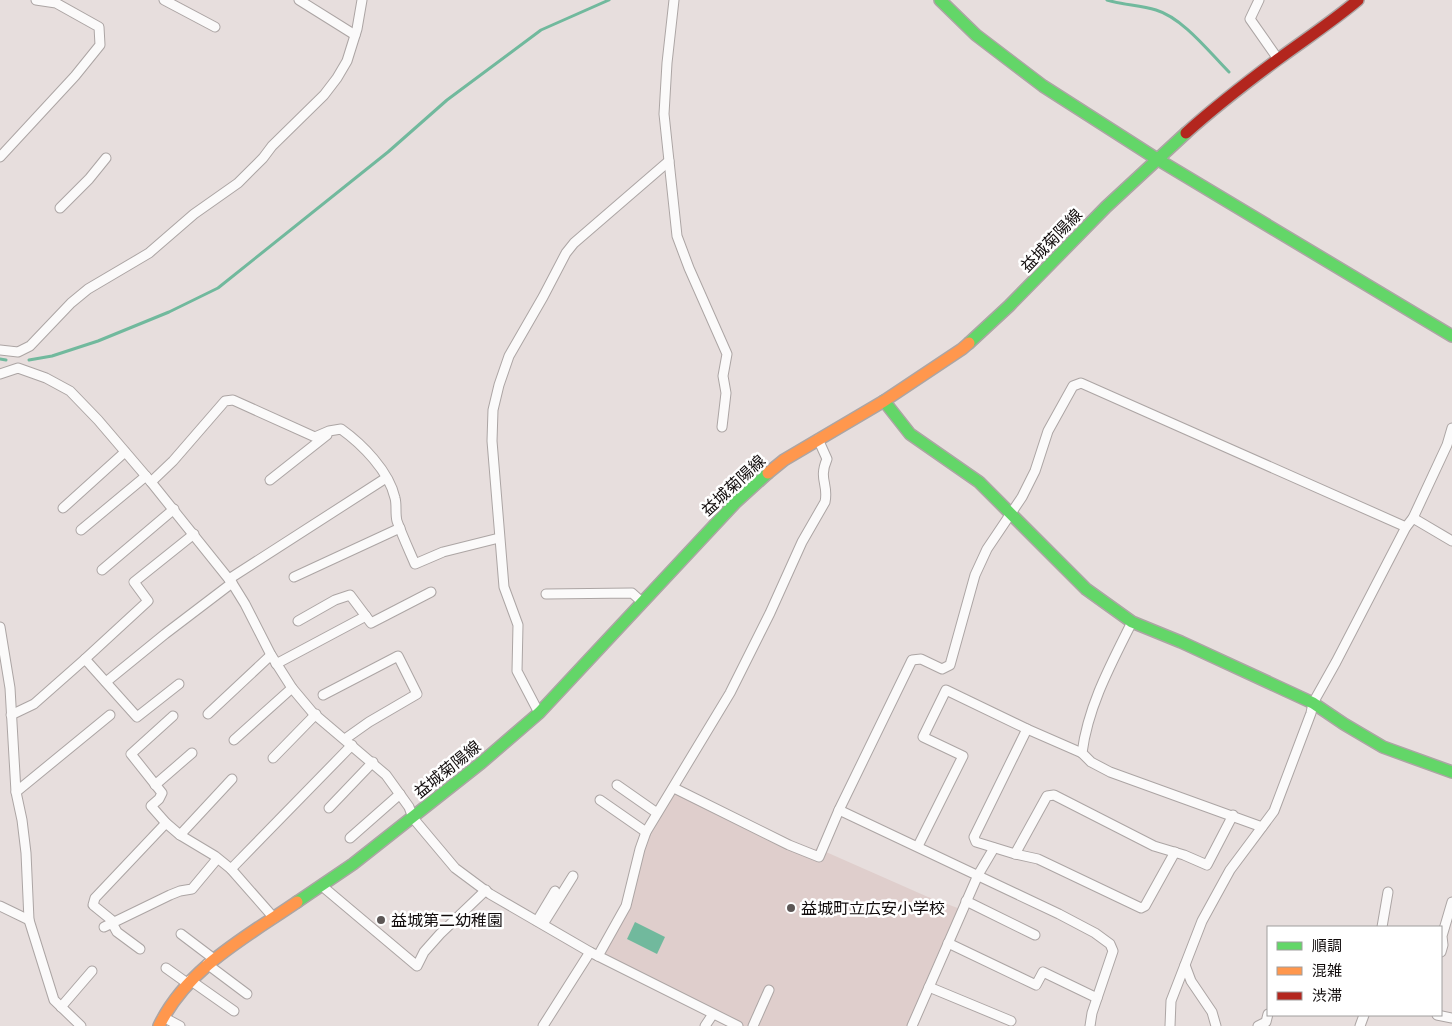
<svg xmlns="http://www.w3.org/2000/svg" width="1452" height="1026" viewBox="0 0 1452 1026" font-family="'DejaVu Sans','Noto Sans JP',sans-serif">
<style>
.built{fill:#dfcecc}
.water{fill:#71b99d}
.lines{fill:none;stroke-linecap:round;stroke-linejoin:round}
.stream{stroke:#71b99d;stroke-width:3}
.street-casing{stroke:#aca5a4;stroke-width:11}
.fast-casing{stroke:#aca5a4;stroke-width:14}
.slow-casing{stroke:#aca5a4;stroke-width:14}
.jam-casing{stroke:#aca5a4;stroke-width:14}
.street{stroke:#fbfafa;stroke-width:9}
.fast{stroke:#63d668;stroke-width:11}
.slow{stroke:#ff974d;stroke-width:11}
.jam{stroke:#b3261e;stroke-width:11}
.poi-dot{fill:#5c5655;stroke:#fff;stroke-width:2}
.labels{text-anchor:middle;stroke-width:5;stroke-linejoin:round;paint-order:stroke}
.street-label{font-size:16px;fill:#110c0c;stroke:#fff}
.poi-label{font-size:16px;fill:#110c0c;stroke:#fff;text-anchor:start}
</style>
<rect width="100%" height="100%" fill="#e7dedd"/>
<!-- built -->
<path class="built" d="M674,788L806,856L817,848L928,897L963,910L912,1026H738L598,956L626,906L640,849Z"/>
<!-- water -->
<path class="water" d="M635,922L665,937L657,954L627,939Z"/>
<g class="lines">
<!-- stream -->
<g class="stream">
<path d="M1107,0C1123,5 1140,5 1156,10C1183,18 1210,53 1229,72"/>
<path d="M0,359L6,360"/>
<path d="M29,360L52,356L98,341L169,312L218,288L388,152L447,100L541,30L609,0"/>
</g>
<defs>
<g id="street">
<path d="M164,0L215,27"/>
<path d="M299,0L355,35"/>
<path d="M674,0L667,63L664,114L669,161L677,236L689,268L727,354L723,376L726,393L722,427"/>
<path d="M1259,0L1250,19L1278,59"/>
<path d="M0,157L75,76L100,45L99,27L56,3L36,0"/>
<path d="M60,208L89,179L106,158"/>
<path d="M0,350L18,352L30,346L71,303L88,289L149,253L194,214L238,183L263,158L272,146L324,95L337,78L347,61L357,29L362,0"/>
<path d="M0,374L18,368L46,378L70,391L98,420L151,482L232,583L245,604L271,655L292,688L313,713L386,775L409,807L413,818L455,868L490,894L590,952L738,1026"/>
<path d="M270,480L327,435"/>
<path d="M151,482L173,461L225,401L233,400L315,437L329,431L341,429C362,444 389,471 395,498C397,505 395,513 397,521C402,535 409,550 415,564L443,552L499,538"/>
<path d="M63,508L125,452"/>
<path d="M1413,518L1452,541"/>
<path d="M81,530L146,476"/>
<path d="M102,570L174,509"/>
<path d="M294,577L400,528"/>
<path d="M229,579L386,478"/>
<path d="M546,594L632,593L642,602"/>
<path d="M298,621L335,600L350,595L371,623L431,592"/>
<path d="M1132,622C1111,664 1088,706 1082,753L1091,762L1110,772L1262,827"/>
<path d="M0,627L10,688L16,792L22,820L26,853L29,920L54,1000L81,1026"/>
<path d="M85,659L148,601L134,582L194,534"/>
<path d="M276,664L366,616"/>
<path d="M106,682L165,634L232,583"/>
<path d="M323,695L398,656L417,694L369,722L345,739"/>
<path d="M539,713L517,671L518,625L504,587L492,441L493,410L499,385L509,356L543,297L566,253L574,243L669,161"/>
<path d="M208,714L271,655"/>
<path d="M11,715L34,704L85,659L137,717L179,684"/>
<path d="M173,716L131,754L162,793L159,799L151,806L166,823L180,835L215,856L231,869L274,918"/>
<path d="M1027,729L974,837L976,842L1015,854L1038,859L1141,908L1145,906L1175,852"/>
<path d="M234,740L292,688"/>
<path d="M273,758L316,714"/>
<path d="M155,785L192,753"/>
<path d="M617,785L657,813"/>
<path d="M674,788L789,845L819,857L839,810L912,660L921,659L942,669L950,665L975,575L987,549L1022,497L1035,471L1048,431L1073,386L1081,383L1406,527"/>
<path d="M16,792L110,715"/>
<path d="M600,800L646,832"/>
<path d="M329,808L373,762"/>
<path d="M839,810L1059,914L1095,933L1110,944L1113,951L1092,1013L1090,1026"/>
<path d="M180,835L232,779"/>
<path d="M350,838L400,794"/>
<path d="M918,846L963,756L923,737L946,690L1027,729L1082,753"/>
<path d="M1015,854L1047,796L1054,795L1154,846L1184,855L1207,865L1233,815"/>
<path d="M231,869L352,745"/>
<path d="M322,886L417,966L424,952L440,934L486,890"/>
<path d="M966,901L1035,935"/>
<path d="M0,906L29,920"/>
<path d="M537,921L555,891"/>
<path d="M114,922L93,905L95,898L166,823"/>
<path d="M112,923L117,932L140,949"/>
<path d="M543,924L573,876"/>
<path d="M104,927L170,895L180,891L192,889L217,859"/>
<path d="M1382,927L1388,892"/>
<path d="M181,934L214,959"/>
<path d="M948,943L1036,985L1043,972L1097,998"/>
<path d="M1441,952L1443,945L1442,936L1452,902"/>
<path d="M598,956L626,906L640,849L646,832L730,693L770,613L802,542L825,502C829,484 818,480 827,459L818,439"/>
<path d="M207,964L247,994"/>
<path d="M1185,965L1191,981L1212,1012L1216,1026"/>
<path d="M166,968L187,983"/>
<path d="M190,980L234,1011"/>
<path d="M929,987L1011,1021"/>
<path d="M61,1007L92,971"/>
<path d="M1437,1015L1452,1018"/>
<path d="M163,1017L180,1026"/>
<path d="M543,1026L590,952"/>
<path d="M705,1026L713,1014"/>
<path d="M753,1026L769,990"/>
<path d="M912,1026L978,875L994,848"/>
<path d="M1170,1026L1171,1001L1202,921L1230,870L1274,811L1311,713L1313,703L1336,662L1406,527L1413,518L1447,445L1452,428"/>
<path d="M1258,1026L1266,1022L1268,1014"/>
<path d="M1360,1026L1364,1015"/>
</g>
<g id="fast">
<path d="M940,0L976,35L1043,86L1157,159L1452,336"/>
<path d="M969,343L1009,306L1106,207L1186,133"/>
<path d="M884,401L910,434L979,482L1086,589L1132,622L1181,642L1313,703L1344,724L1383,747L1452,772"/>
<path d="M297,902L353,864L481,763L539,713L736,502L768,473"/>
</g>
<g id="slow">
<path d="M768,473L784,460L884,401L962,349L969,343"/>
<path d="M159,1026C187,968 246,937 297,902"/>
</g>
<path id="jam" d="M1186,133C1215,107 1246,83 1277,60C1304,40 1332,22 1358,0"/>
</defs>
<!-- street casing -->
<use href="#street" class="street-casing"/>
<!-- fast casing -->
<use href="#fast" class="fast-casing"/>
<!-- slow casing -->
<use href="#slow" class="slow-casing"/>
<!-- jam casing -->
<use href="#jam" class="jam-casing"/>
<!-- street -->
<use href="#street" class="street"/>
<!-- fast -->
<use href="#fast" class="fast"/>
<!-- slow -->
<use href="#slow" class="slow"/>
<!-- jam -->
<use href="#jam" class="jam"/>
</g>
<!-- markers -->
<g class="poi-dot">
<circle cx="791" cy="908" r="5"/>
<circle cx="381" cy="920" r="5"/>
</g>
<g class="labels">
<!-- street labels -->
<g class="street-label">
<text transform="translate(1051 240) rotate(-46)" y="6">益城菊陽線</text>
<text transform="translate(733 485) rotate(-43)" y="6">益城菊陽線</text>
<text transform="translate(447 769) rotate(-39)" y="6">益城菊陽線</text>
</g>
<!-- poi labels -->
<g class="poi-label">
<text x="801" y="914">益城町立広安小学校</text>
<text x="391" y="926">益城第二幼稚園</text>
</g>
</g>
<!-- legend -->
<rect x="1267" y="926" width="175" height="90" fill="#ffffff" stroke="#a09e9e"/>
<rect x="1277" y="942" width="25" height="8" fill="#63d668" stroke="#a09e9e"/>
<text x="1312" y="951" font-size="15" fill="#110c0c">順調</text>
<rect x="1277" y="967" width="25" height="8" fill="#ff974d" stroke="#a09e9e"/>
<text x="1312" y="976" font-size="15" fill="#110c0c">混雑</text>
<rect x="1277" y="992" width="25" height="8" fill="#b3261e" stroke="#a09e9e"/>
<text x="1312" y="1001" font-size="15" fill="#110c0c">渋滞</text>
</svg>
